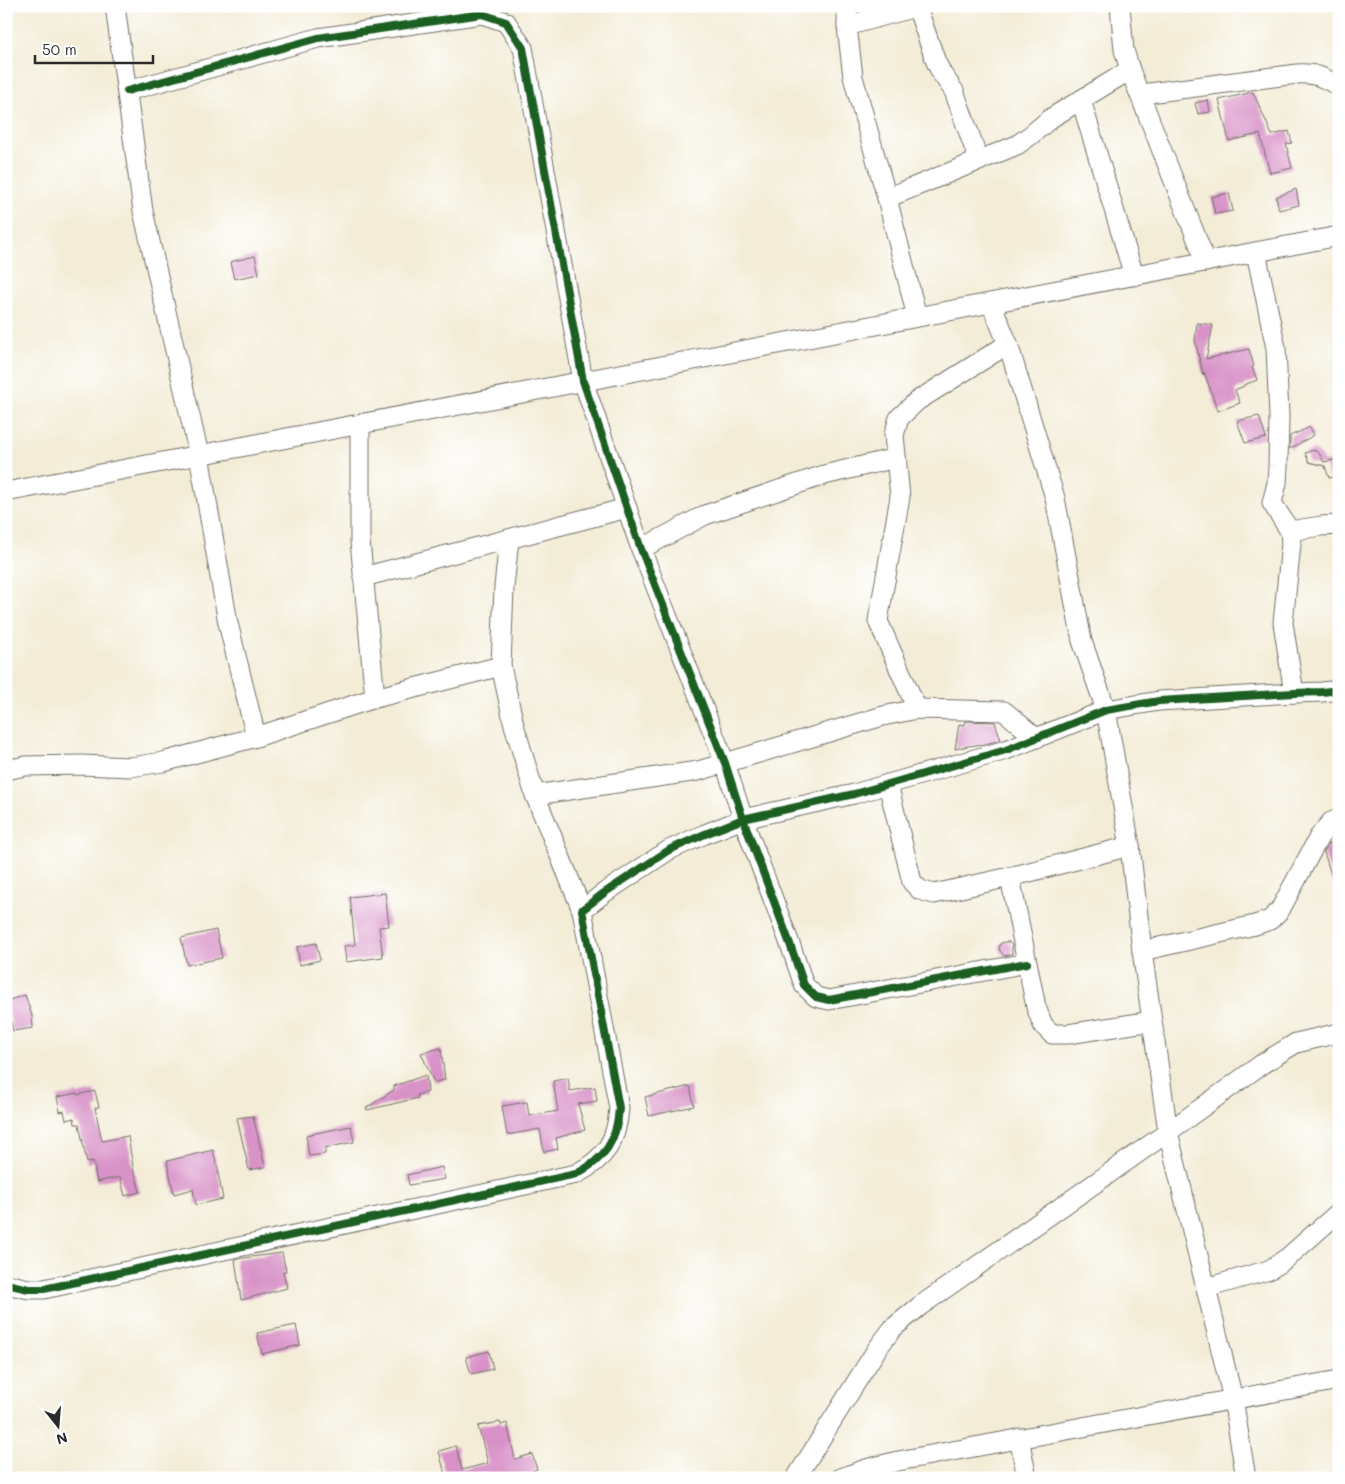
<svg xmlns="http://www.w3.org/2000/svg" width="1345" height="1484" viewBox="0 0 1345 1484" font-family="Mali,sans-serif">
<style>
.building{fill:#d892c7}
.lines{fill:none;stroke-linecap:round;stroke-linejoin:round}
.minor-casing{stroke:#716f67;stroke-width:21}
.minor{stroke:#fff;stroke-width:19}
.cycleway-casing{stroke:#fff;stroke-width:11}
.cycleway{stroke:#1b5e20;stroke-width:8}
</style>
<rect width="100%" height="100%" fill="#fff"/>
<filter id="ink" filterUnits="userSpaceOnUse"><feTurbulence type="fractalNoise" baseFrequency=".02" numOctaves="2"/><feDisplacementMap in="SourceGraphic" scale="10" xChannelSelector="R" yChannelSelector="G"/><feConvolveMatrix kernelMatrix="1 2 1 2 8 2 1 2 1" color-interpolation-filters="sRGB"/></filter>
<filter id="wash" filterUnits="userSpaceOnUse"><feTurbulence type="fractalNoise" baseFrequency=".0096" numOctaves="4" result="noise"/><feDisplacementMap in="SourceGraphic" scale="20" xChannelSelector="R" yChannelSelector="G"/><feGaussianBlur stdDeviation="1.12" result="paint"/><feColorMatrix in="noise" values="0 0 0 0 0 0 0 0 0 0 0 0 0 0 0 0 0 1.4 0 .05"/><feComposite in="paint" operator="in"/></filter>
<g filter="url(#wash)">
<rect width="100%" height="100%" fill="#f3ecd7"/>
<g id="blocks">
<!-- building -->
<g class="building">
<path d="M1253,92L1272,135L1289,131L1292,143L1286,144L1292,168L1270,173L1260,134L1229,141L1219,100Z"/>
<path d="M1208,100L1210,112L1198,114L1195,103Z"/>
<path d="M1296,189L1299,205L1279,210L1276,197Z"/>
<path d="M1229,193L1233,211L1215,214L1211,197Z"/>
<path d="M255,256L259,274L234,279L230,262Z"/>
<path d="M1197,323L1213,325L1206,359L1249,349L1254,366L1252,367L1257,380L1244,385V386L1235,390L1240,403L1218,411L1204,372L1203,375L1195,340Z"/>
<path d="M1259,416L1266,438L1245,443L1237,421Z"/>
<path d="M1310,427L1314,435L1290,449V436Z"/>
<path d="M1314,450L1319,453L1324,462L1339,459V476L1329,478L1325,466L1309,462L1305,453Z"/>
<path d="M966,721L995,722L1001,740L985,744L968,746L955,749L959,724L965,725Z"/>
<path d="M1339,841V890L1336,891L1324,852L1328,844Z"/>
<path d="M385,893L389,926L379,927L383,957L346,962L344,946L355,945L350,897Z"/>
<path d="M216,930L222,958L187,965L181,938Z"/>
<path d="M1005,942H1009L1012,945V954L1004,956L1000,951L999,947L1001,943Z"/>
<path d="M316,943L320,960L300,965L297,947Z"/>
<path d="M25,995L32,1016L33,1028L13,1031L6,1001Z"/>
<path d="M441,1048L445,1080L434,1082L421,1053Z"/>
<path d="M426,1075L428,1092L417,1095L418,1098L367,1110L366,1108L394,1090V1086Z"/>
<path d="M568,1078L570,1091L595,1087L597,1101L578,1104L585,1130L556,1138L558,1149L544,1152L540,1129L507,1135L502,1106L527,1102L529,1116L558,1111L553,1081Z"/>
<path d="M690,1086L694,1106L649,1116L645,1097Z"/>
<path d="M95,1091L99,1107L95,1108L102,1141L128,1136L134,1173H135L140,1192L125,1196L120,1177L97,1182L93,1161L87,1163L79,1124H75L74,1118L66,1120L64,1111L60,1112L57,1097L77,1093V1095Z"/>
<path d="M253,1116L265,1167L249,1170L237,1118Z"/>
<path d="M351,1126L354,1142L325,1148V1154L309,1156L306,1135Z"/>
<path d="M213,1150L219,1173H218L223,1199L196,1205L193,1189L174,1194L167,1161Z"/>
<path d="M442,1167L445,1179L409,1185L407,1175Z"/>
<path d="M282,1253L286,1271L283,1272L287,1288L241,1300L235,1259Z"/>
<path d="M296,1325L300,1345L262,1354L257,1333Z"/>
<path d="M489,1351L493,1369L471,1374L466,1357Z"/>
<path d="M500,1422L501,1425L507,1423L515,1459L532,1454L537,1469L532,1471L534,1478H446L439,1451L456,1446L462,1470L488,1463L478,1426Z"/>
</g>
</g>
</g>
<g filter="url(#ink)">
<use href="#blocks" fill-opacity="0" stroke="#716f67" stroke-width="1"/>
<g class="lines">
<defs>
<g id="minor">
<path d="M115,6L143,211L199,455L228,623L256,737"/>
<path d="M847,6V26L853,77L887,198L917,317"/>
<path d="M1120,6L1124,50L1130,70L1206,262"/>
<path d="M917,7L936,62L942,74L954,91L979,161"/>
<path d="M847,26L919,6"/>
<path d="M127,91L318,38L482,14L506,22L523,48L583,381L641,549L725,763L743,819L790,944L804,985L816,997L829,1000L1027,963"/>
<path d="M1141,94L1297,74C1316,73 1322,77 1339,86"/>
<path d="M1081,100L1134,276"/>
<path d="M887,198L1017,145L1031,135L1051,118L1130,70"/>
<path d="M1256,252L1276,348L1279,416L1278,466L1277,483L1272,503L1290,531L1291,544L1283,623L1294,693"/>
<path d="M991,303L1008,344L1055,498L1082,641L1106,710L1130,846L1142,951L1168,1132L1233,1399L1246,1478"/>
<path d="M360,424V541L375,698"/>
<path d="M6,492L1339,236"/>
<path d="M1290,531L1321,526L1339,525"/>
<path d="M509,539L504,587L501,666L514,725L535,795L582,910"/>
<path d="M641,549L705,515L824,475L896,458"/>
<path d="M363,577L627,508"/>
<path d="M917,709L878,621L900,497L894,435L899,418L917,401L1008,344"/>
<path d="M6,770L25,766L81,765L131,767L163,762L256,737L375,698L501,666"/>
<path d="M888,784L912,882L920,890L934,894L1010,877L1130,846"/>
<path d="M535,795L698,771L883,716L917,709L1004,711L1036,738"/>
<path d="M1010,877L1036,1007L1043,1025L1052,1034H1068L1152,1021"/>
<path d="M1142,951L1255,925L1270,920L1280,910L1319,837L1331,822L1339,819"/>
<path d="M6,1284L29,1289H44L576,1174C605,1159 617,1141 619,1108L582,910L604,893L669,850L705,834L743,819L854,794L1006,750L1106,710L1159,701L1294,693L1322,692L1339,690"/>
<path d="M1206,1288L1269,1270L1287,1258L1339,1212"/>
<path d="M1019,1438L1027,1478"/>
<path d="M796,1478L877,1349L893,1328L920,1306L1168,1132L1262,1064L1296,1043L1339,1033"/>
<path d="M841,1478L866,1469L898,1461L1339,1380"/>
</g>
</defs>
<!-- minor casing -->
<use href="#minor" class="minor-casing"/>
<!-- minor -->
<use href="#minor" class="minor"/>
<defs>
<g id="cycleway">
<path d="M127,91L318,38L482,14L506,22L523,48L583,381L641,549L725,763L743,819L790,944L804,985L816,997L829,1000L1027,963"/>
<path d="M6,1284L29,1289H44L576,1174C605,1159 617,1141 619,1108L582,910L604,893L669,850L705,834L743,819L854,794L1006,750L1106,710L1159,701L1294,693L1322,692L1339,690"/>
</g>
</defs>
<!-- cycleway casing -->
<use href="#cycleway" class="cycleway-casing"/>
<!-- cycleway -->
<use href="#cycleway" class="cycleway"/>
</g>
</g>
<!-- margin -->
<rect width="1345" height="1484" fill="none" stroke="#fff" stroke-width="25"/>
<!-- north arrow -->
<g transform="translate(58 1426) rotate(163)" stroke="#ffffff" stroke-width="4" paint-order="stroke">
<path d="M0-4L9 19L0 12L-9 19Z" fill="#2b2b2b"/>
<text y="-8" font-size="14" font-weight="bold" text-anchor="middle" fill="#2b2b2b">N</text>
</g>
<!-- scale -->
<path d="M35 55v8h118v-8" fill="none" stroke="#2b2b2b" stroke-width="2.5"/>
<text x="42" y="55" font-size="15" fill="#2b2b2b" stroke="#ffffff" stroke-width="4" paint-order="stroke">50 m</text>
</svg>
